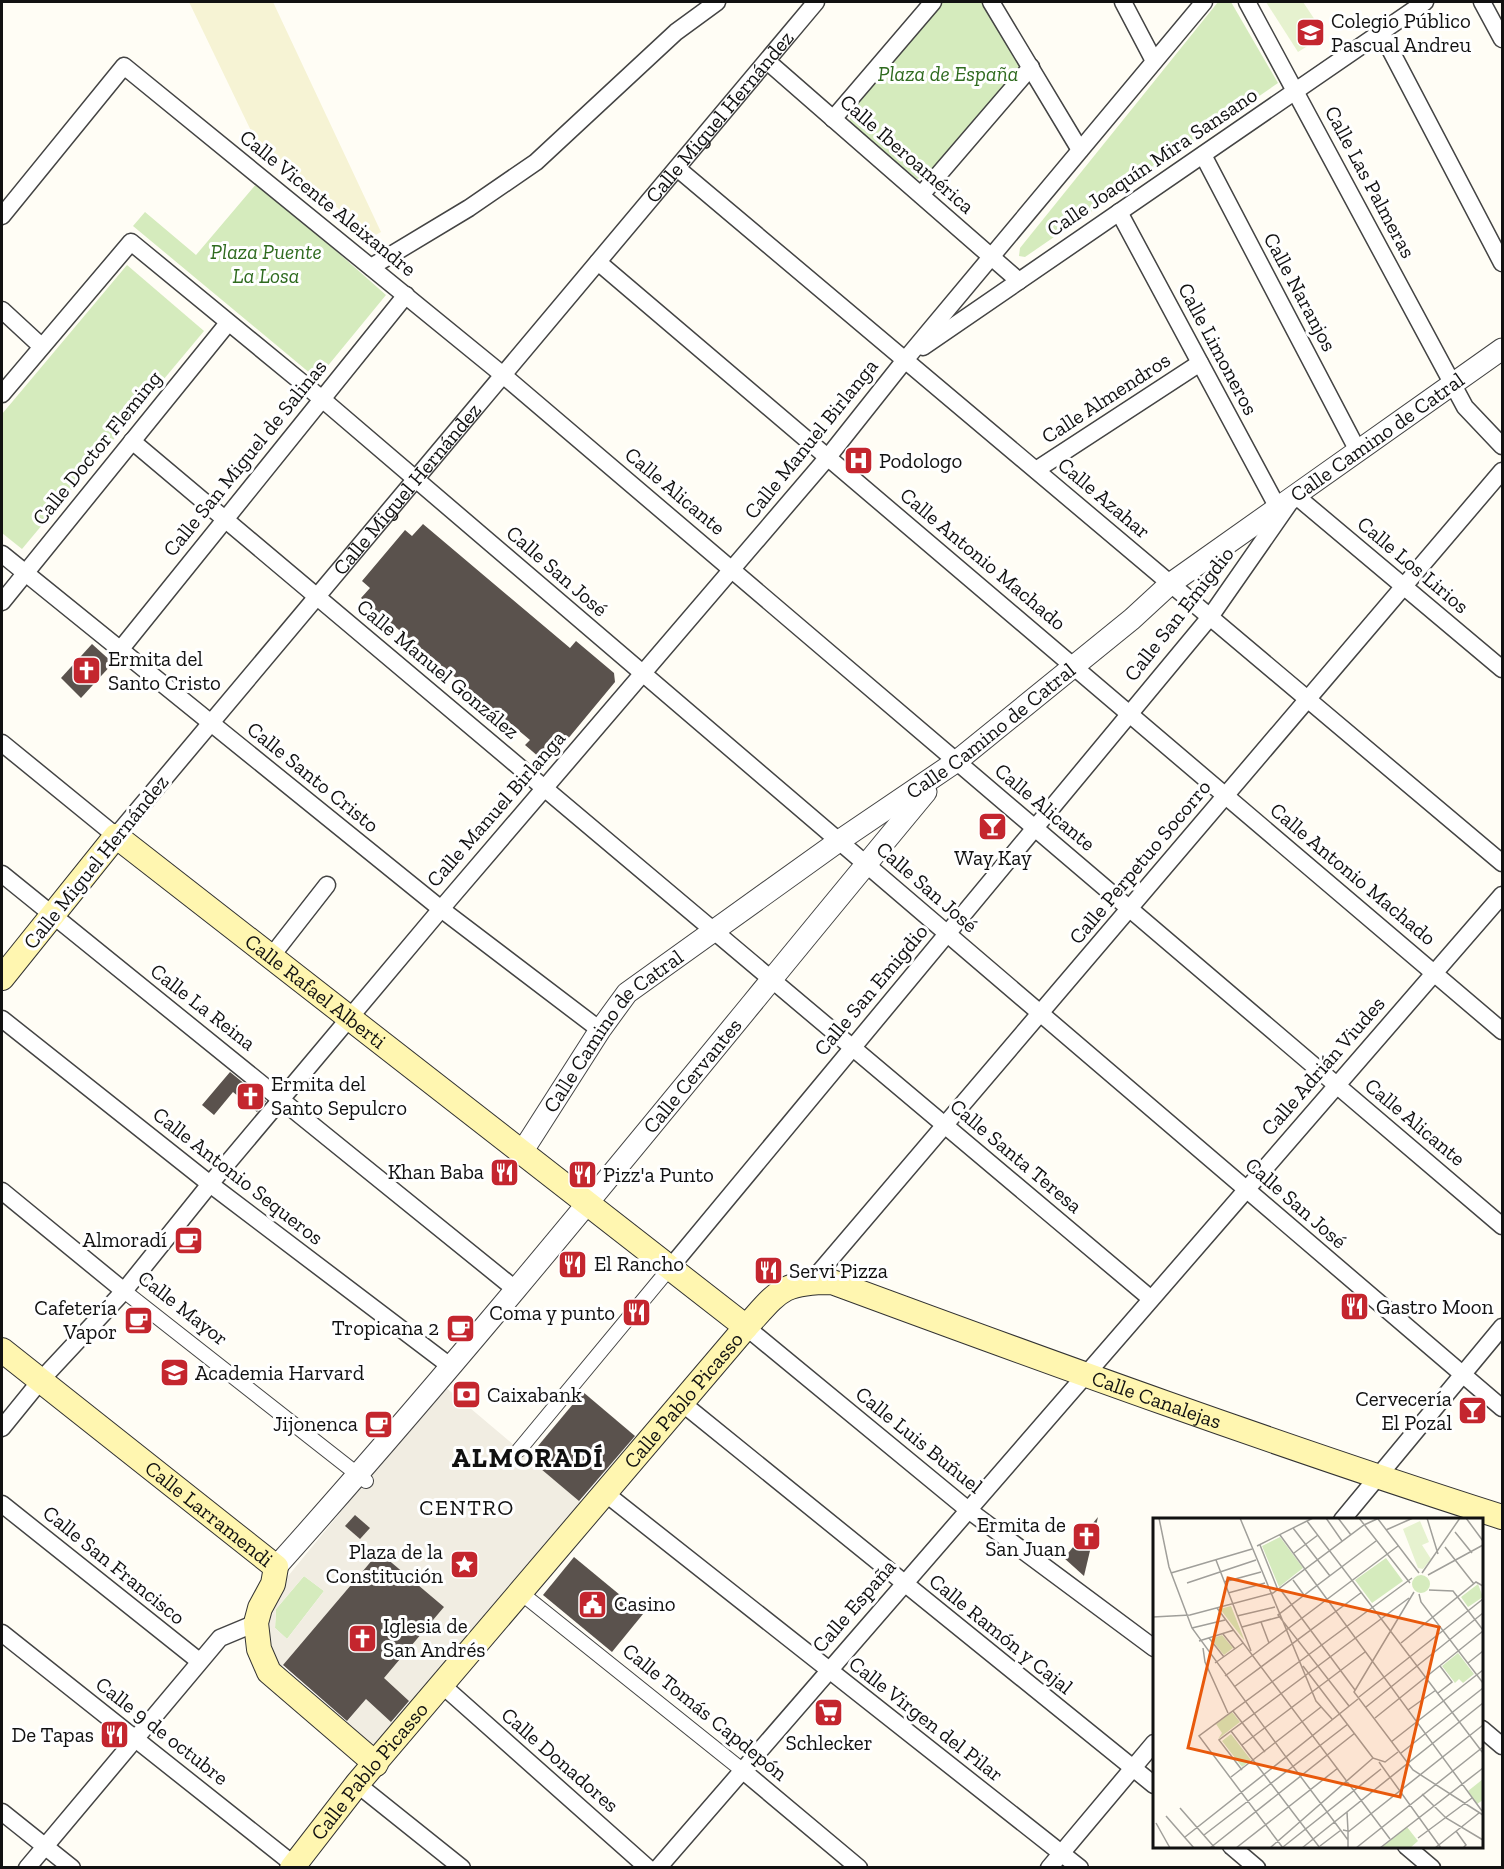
<svg xmlns="http://www.w3.org/2000/svg" width="1504" height="1869" viewBox="0 0 1504 1869" font-family="'Zilla Slab',serif">
<style>
.farmland{fill:#f6f3d4}
.green{fill:#d5ebbd}
.pitch{fill:#e6f2cf}
.plaza{fill:#f1ede2;fill-rule:evenodd}
.building{fill:#5a524d}
.lines{fill:none;stroke-linecap:round;stroke-linejoin:round}
.pedestrian-casing{stroke:#444;stroke-width:16}
.minor-casing{stroke:#444;stroke-width:19}
.tertiary-casing{stroke:#444;stroke-width:23}
.secondary-casing{stroke:#333;stroke-width:26}
.pedestrian{stroke:#fff;stroke-width:14}
.minor{stroke:#fff;stroke-width:16}
.tertiary{stroke:#fff;stroke-width:21}
.secondary{stroke:#fff6b0;stroke-width:24}
.labels{text-anchor:middle;stroke-width:6;stroke-linejoin:round;paint-order:stroke}
.poi-label{font-size:21px;fill:#111;stroke:#fff;text-anchor:start}
.park-label{font-size:21px;font-style:italic;fill:#2f6b1f;stroke:#fff}
.street-label{font-size:21px;fill:#111;stroke:#fff}
.neighbourhood-label{font-size:22px;letter-spacing:1.5px;fill:#111;stroke:#fff}
.district-label{font-size:27px;font-weight:bold;letter-spacing:1.5px;fill:#111;stroke:#fff}
.inset-road{fill:none;stroke:#a09f9a;stroke-width:1.5}
.view{fill:#e8590c;fill-opacity:0.15;stroke:#e8590c;stroke-width:3}
.inset-edge{fill:none;stroke:#111;stroke-width:3}
</style>
<rect width="100%" height="100%" fill="#fffdf5"/>
<!-- farmland -->
<path class="farmland" d="M189,2H273L381,232L372,237L254,137Z"/>
<!-- green -->
<g class="green">
<path d="M942,2H985L1019,59L1020,70L926,176L917,179L850,124V114Z"/>
<path d="M1218,2H1231L1278,83L1025,257L1019,256L1020,248Z"/>
<path d="M258,182L386,295L317,379L133,226L145,212L196,255Z"/>
<path d="M127,265L204,331L22,549L2,533V414Z"/>
<path d="M304,1576L324,1591L287,1639L275,1628L276,1609Z"/>
</g>
<!-- pitch -->
<path class="pitch" d="M1266,2H1303L1325,35L1298,52Z"/>
<!-- plaza -->
<path class="plaza" d="M444,1386L584,1504L375,1755L272,1670L267,1625L272,1603L284,1581ZM379,1552L443,1608L345,1724L280,1669ZM304,1576L324,1591L287,1639L275,1628L276,1609ZM398,1692L409,1702L392,1722L381,1712Z"/>
<!-- building -->
<g class="building">
<path d="M423,524L570,648L576,641L614,673L615,682L547,764L525,745L530,740L361,598L370,588L362,581L405,530L412,536Z"/>
<path d="M92,644L113,663L81,698L61,678Z"/>
<path d="M230,1072L266,1101L257,1112L233,1092L214,1115L202,1105Z"/>
<path d="M583,1392L635,1436L579,1501L528,1458Z"/>
<path d="M355,1515L370,1528L360,1539L345,1526Z"/>
<path d="M1098,1517L1084,1576L1064,1558Z"/>
<path d="M379,1552L444,1607L384,1678L409,1701L391,1722L366,1699L347,1721L283,1665Z"/>
<path d="M574,1557L643,1614L612,1652L543,1595Z"/>
</g>
<g class="lines">
<defs>
<g id="pedestrian">
<path d="M124,1291L366,1481"/>
<path d="M519,1450L669,1269"/>
<path d="M521,1593L742,1770"/>
</g>
<g id="minor">
<path d="M991,2L1080,150"/>
<path d="M1123,2L1154,61"/>
<path d="M1247,2L1465,407L1502,446"/>
<path d="M1482,2L1502,39"/>
<path d="M1381,32L1502,263"/>
<path d="M767,61L1019,281"/>
<path d="M833,119L933,2"/>
<path d="M1203,155L1358,451"/>
<path d="M677,168L1502,863"/>
<path d="M921,195L1031,67"/>
<path d="M1119,212L1278,508"/>
<path d="M2,216L124,66L503,375L1502,1226"/>
<path d="M598,262L1502,1031"/>
<path d="M371,267L469,208L536,162L676,32L717,2"/>
<path d="M2,310L41,346"/>
<path d="M923,347L1425,2"/>
<path d="M2,394L131,242L322,399L1502,1408"/>
<path d="M132,441L1150,1298"/>
<path d="M1036,470L1200,363"/>
<path d="M2,554L441,909L600,1030"/>
<path d="M2,602L228,323"/>
<path d="M120,650L406,295"/>
<path id="s1" d="M2,743L116,836L816,2"/>
<path d="M2,874L515,1289"/>
<path d="M270,958L327,885"/>
<path d="M2,1019L210,1184L450,1366"/>
<path d="M2,1191L124,1291"/>
<path d="M669,1269L1210,617L1295,495L1502,669"/>
<path d="M811,1282L1502,471"/>
<path d="M746,1327L967,1509L1154,1648"/>
<path d="M682,1403L1154,1785"/>
<path d="M2,1428L41,1380L124,1291L210,1184L441,909L828,457L905,360L1204,2"/>
<path d="M605,1493L1080,1868"/>
<path d="M2,1504L199,1661"/>
<path d="M1342,1520L1502,1327"/>
<path d="M2,1633L298,1868"/>
<path d="M442,1685L648,1868"/>
<path d="M1482,1729L1502,1746"/>
<path d="M742,1770L859,1868"/>
<path d="M357,1784L462,1868"/>
<path d="M2,1812L72,1868"/>
<path d="M1231,1846L1257,1868"/>
<path d="M1406,1846L1432,1868"/>
<path d="M27,1868L220,1638L256,1623"/>
<path d="M658,1868L1502,895"/>
<path d="M1049,1868L1154,1743"/>
</g>
<g id="tertiary">
<path id="s2" d="M522,1152L600,1030L627,993L839,841L957,761L1132,619L1170,584L1502,349"/>
<path id="s3" d="M276,1567C501,1316 711,1051 926,792"/>
</g>
<g id="secondary">
<path id="s4" d="M2,978L116,836L746,1327"/>
<path id="s5" d="M2,1350L276,1567L273,1584L260,1608L256,1623L259,1649L269,1672L376,1764"/>
<path id="s6" d="M292,1868L357,1784L746,1327C779,1291 781,1282 832,1282C1054,1364 1277,1445 1502,1517"/>
</g>
</defs>
<!-- pedestrian casing -->
<use href="#pedestrian" class="pedestrian-casing"/>
<!-- minor casing -->
<use href="#minor" class="minor-casing"/>
<!-- tertiary casing -->
<use href="#tertiary" class="tertiary-casing"/>
<!-- secondary casing -->
<use href="#secondary" class="secondary-casing"/>
<!-- pedestrian -->
<use href="#pedestrian" class="pedestrian"/>
<!-- minor -->
<use href="#minor" class="minor"/>
<!-- tertiary -->
<use href="#tertiary" class="tertiary"/>
<!-- secondary -->
<use href="#secondary" class="secondary"/>
</g>
<!-- icons -->
<defs>
<symbol id="school-square" viewBox="-11 -11 22 22"><rect x="-9" y="-9" width="18" height="18" rx="4" fill="#c4262e" stroke="#fff"/><path d="M0-5L7-2L0 1L-7-2ZM-4 1L0 2.5L4 1V4Q0 6-4 4Z" fill="#fff"/></symbol>
<symbol id="hospital-square" viewBox="-11 -11 22 22"><rect x="-9" y="-9" width="18" height="18" rx="4" fill="#c4262e" stroke="#fff"/><path d="M-5-5h3v3.5h4V-5h3V5h-3V1.5h-4V5h-3Z" fill="#fff"/></symbol>
<symbol id="church-square" viewBox="-11 -11 22 22"><rect x="-9" y="-9" width="18" height="18" rx="4" fill="#c4262e" stroke="#fff"/><path d="M-1.2-6h2.4v3.5h3.3v2.4h-3.3V6h-2.4V-.1h-3.3v-2.4h3.3Z" fill="#fff"/></symbol>
<symbol id="bar-square" viewBox="-11 -11 22 22"><rect x="-9" y="-9" width="18" height="18" rx="4" fill="#c4262e" stroke="#fff"/><path d="M-6-5H6L.8 .8V4.5H3.5V6h-7V4.5H-.8V.8Z" fill="#fff"/></symbol>
<symbol id="restaurant-square" viewBox="-11 -11 22 22"><rect x="-9" y="-9" width="18" height="18" rx="4" fill="#c4262e" stroke="#fff"/><path d="M-5-6h1v4h1v-4h1v4h1v-4h1v5L-1.5 .5V6h-2V.5L-5-1ZM5-6V6H3V1.5H1.5Q1.5-4 5-6Z" fill="#fff"/></symbol>
<symbol id="cafe-square" viewBox="-11 -11 22 22"><rect x="-9" y="-9" width="18" height="18" rx="4" fill="#c4262e" stroke="#fff"/><path d="M-5.5-4.5H6V0H3Q3 3.5 0 3.5H-2.5Q-5.5 3.5-5.5 0ZM3-3.2v2h1.7v-2ZM-6 4.5H4V6H-6Z" fill="#fff"/></symbol>
<symbol id="bank-square" viewBox="-11 -11 22 22"><rect x="-9" y="-9" width="18" height="18" rx="4" fill="#c4262e" stroke="#fff"/><path d="M-6-4H6V4H-6ZM0-2.3a2.3 2.3 0 1 0 0 4.6a2.3 2.3 0 1 0 0-4.6Z" fill="#fff"/></symbol>
<symbol id="sight-square" viewBox="-11 -11 22 22"><rect x="-9" y="-9" width="18" height="18" rx="4" fill="#c4262e" stroke="#fff"/><path d="M0-6L1.8-2.2L6-1.7L2.9 1.2L3.7 5.4L0 3.3L-3.7 5.4L-2.9 1.2L-6-1.7L-1.8-2.2Z" fill="#fff"/></symbol>
<symbol id="civic-square" viewBox="-11 -11 22 22"><rect x="-9" y="-9" width="18" height="18" rx="4" fill="#c4262e" stroke="#fff"/><path d="M-.6-6.5H3V-4.5H.6V-3L4-1V1h2V6H-6V1h2V-1L-.6-3ZM-1.2 2.5V6h2.4V2.5Z" fill="#fff"/></symbol>
<symbol id="supermarket-square" viewBox="-11 -11 22 22"><rect x="-9" y="-9" width="18" height="18" rx="4" fill="#c4262e" stroke="#fff"/><path d="M-6-5.5h2.5l.6 2H6L4.5 2H-2.5L-4.4-4H-6ZM-1.5 3.2a1.3 1.3 0 1 0 .1 0ZM3 3.2a1.3 1.3 0 1 0 .1 0Z" fill="#fff"/></symbol>
</defs>
<g fill-rule="evenodd">
<use href="#school-square" x="1294" y="16" width="33" height="33"/>
<use href="#hospital-square" x="842" y="444" width="33" height="33"/>
<use href="#church-square" x="70" y="654" width="33" height="33"/>
<use href="#bar-square" x="976" y="810" width="33" height="33"/>
<use href="#church-square" x="234" y="1080" width="33" height="33"/>
<use href="#restaurant-square" x="488" y="1156" width="33" height="33"/>
<use href="#restaurant-square" x="566" y="1158" width="33" height="33"/>
<use href="#cafe-square" x="172" y="1224" width="33" height="33"/>
<use href="#restaurant-square" x="556" y="1248" width="33" height="33"/>
<use href="#restaurant-square" x="752" y="1254" width="33" height="33"/>
<use href="#restaurant-square" x="1338" y="1290" width="33" height="33"/>
<use href="#restaurant-square" x="620" y="1296" width="33" height="33"/>
<use href="#cafe-square" x="122" y="1304" width="33" height="33"/>
<use href="#cafe-square" x="444" y="1312" width="33" height="33"/>
<use href="#school-square" x="158" y="1356" width="33" height="33"/>
<use href="#bank-square" x="450" y="1378" width="33" height="33"/>
<use href="#bar-square" x="1456" y="1394" width="33" height="33"/>
<use href="#cafe-square" x="362" y="1408" width="33" height="33"/>
<use href="#church-square" x="1070" y="1520" width="33" height="33"/>
<use href="#sight-square" x="448" y="1548" width="33" height="33"/>
<use href="#civic-square" x="576" y="1588" width="33" height="33"/>
<use href="#church-square" x="346" y="1622" width="33" height="33"/>
<use href="#supermarket-square" x="812" y="1696" width="33" height="33"/>
<use href="#restaurant-square" x="98" y="1718" width="33" height="33"/>
</g>
<g class="labels">
<!-- poi labels -->
<g class="poi-label">
<text x="1331" y="28">Colegio Público<tspan x="1331" dy="24">Pascual Andreu</tspan></text>
<text x="879" y="468">Podologo</text>
<text x="108" y="666">Ermita del<tspan x="108" dy="24">Santo Cristo</tspan></text>
<text x="993" y="865" text-anchor="middle">Way Kay</text>
<text x="271" y="1091">Ermita del<tspan x="271" dy="24">Santo Sepulcro</tspan></text>
<text x="484" y="1179" text-anchor="end">Khan Baba</text>
<text x="603" y="1182">Pizz'a Punto</text>
<text x="167" y="1247" text-anchor="end">Almoradí</text>
<text x="594" y="1271">El Rancho</text>
<text x="789" y="1278">Servi Pizza</text>
<text x="1376" y="1314">Gastro Moon</text>
<text x="117" y="1315" text-anchor="end">Cafetería<tspan x="117" dy="24">Vapor</tspan></text>
<text x="615" y="1320" text-anchor="end">Coma y punto</text>
<text x="439" y="1335" text-anchor="end">Tropicana 2</text>
<text x="195" y="1380">Academia Harvard</text>
<text x="487" y="1402">Caixabank</text>
<text x="1452" y="1406" text-anchor="end">Cervecería<tspan x="1452" dy="24">El Pozal</tspan></text>
<text x="358" y="1431" text-anchor="end">Jijonenca</text>
<text x="1066" y="1532" text-anchor="end">Ermita de<tspan x="1066" dy="24">San Juan</tspan></text>
<text x="443" y="1559" text-anchor="end">Plaza de la<tspan x="443" dy="24">Constitución</tspan></text>
<text x="614" y="1611">Casino</text>
<text x="383" y="1633">Iglesia de<tspan x="383" dy="24">San Andrés</tspan></text>
<text x="94" y="1742" text-anchor="end">De Tapas</text>
<text x="829" y="1750" text-anchor="middle">Schlecker</text>
</g>
<!-- park labels -->
<g class="park-label">
<text x="948" y="81">Plaza de España</text>
<text x="266" y="259">Plaza Puente<tspan x="266" dy="24">La Losa</tspan></text>
</g>
<!-- street labels -->
<g class="street-label">
<text dy="7" stroke="none"><textPath href="#s1" startOffset="1086">Calle Miguel Hernández</textPath></text>
<text transform="translate(907 154) rotate(41)" y="7">Calle Iberoamérica</text>
<text transform="translate(1152 162) rotate(-34)" y="7">Calle Joaquín Mira Sansano</text>
<text transform="translate(1370 182) rotate(62)" y="7">Calle Las Palmeras</text>
<text transform="translate(328 203) rotate(39)" y="7">Calle Vicente Aleixandre</text>
<text transform="translate(1300 292) rotate(62)" y="7">Calle Naranjos</text>
<text transform="translate(1218 349) rotate(62)" y="7">Calle Limoneros</text>
<text transform="translate(1106 398) rotate(-33)" y="7">Calle Almendros</text>
<text dy="7" stroke="none"><textPath href="#s2" startOffset="1125">Calle Camino de Catral</textPath></text>
<text transform="translate(811 439) rotate(-51)" y="7">Calle Manuel Birlanga</text>
<text transform="translate(97 448) rotate(-51)" y="7">Calle Doctor Fleming</text>
<text transform="translate(245 458) rotate(-51)" y="7">Calle San Miguel de Salinas</text>
<text dy="7" stroke="none"><textPath href="#s1" startOffset="600">Calle Miguel Hernández</textPath></text>
<text transform="translate(675 491) rotate(40)" y="7">Calle Alicante</text>
<text transform="translate(1104 498) rotate(40)" y="7">Calle Azahar</text>
<text transform="translate(983 559) rotate(40)" y="7">Calle Antonio Machado</text>
<text transform="translate(1413 565) rotate(40)" y="7">Calle Los Lirios</text>
<text transform="translate(557 571) rotate(41)" y="7">Calle San José</text>
<text transform="translate(1179 614) rotate(-52)" y="7">Calle San Emigdio</text>
<text transform="translate(438 669) rotate(40)" y="7">Calle Manuel González</text>
<text dy="7" stroke="none"><textPath href="#s2" startOffset="639">Calle Camino de Catral</textPath></text>
<text transform="translate(313 777) rotate(39)" y="7">Calle Santo Cristo</text>
<text transform="translate(1045 807) rotate(40)" y="7">Calle Alicante</text>
<text transform="translate(496 809) rotate(-49)" y="7">Calle Manuel Birlanga</text>
<text transform="translate(96 862) rotate(-51)" y="7">Calle Miguel Hernández</text>
<text transform="translate(1140 862) rotate(-50)" y="7">Calle Perpetuo Socorro</text>
<text transform="translate(1353 874) rotate(40)" y="7">Calle Antonio Machado</text>
<text transform="translate(927 887) rotate(41)" y="7">Calle San José</text>
<text transform="translate(871 990) rotate(-50)" y="7">Calle San Emigdio</text>
<text dy="7" stroke="none"><textPath href="#s4" startOffset="435">Calle Rafael Alberti</textPath></text>
<text transform="translate(203 1007) rotate(38)" y="7">Calle La Reina</text>
<text dy="7" stroke="none"><textPath href="#s2" startOffset="153">Calle Camino de Catral</textPath></text>
<text transform="translate(1323 1066) rotate(-49)" y="7">Calle Adrián Viudes</text>
<text dy="7" stroke="none"><textPath href="#s3" startOffset="644">Calle Cervantes</textPath></text>
<text transform="translate(1415 1122) rotate(40)" y="7">Calle Alicante</text>
<text transform="translate(1016 1156) rotate(40)" y="7">Calle Santa Teresa</text>
<text transform="translate(238 1176) rotate(38)" y="7">Calle Antonio Sequeros</text>
<text transform="translate(1296 1203) rotate(41)" y="7">Calle San José</text>
<text transform="translate(183 1308) rotate(38)" y="7">Calle Mayor</text>
<text dy="7" stroke="none"><textPath href="#s6" startOffset="610">Calle Pablo Picasso</textPath></text>
<text dy="7" stroke="none"><textPath href="#s6" startOffset="1154">Calle Canalejas</textPath></text>
<text transform="translate(919 1440) rotate(39)" y="7">Calle Luis Buñuel</text>
<text dy="7" stroke="none"><textPath href="#s5" startOffset="264">Calle Larramendi</textPath></text>
<text transform="translate(114 1565) rotate(39)" y="7">Calle San Francisco</text>
<text transform="translate(854 1606) rotate(-49)" y="7">Calle España</text>
<text transform="translate(1001 1634) rotate(39)" y="7">Calle Ramón y Cajal</text>
<text transform="translate(705 1712) rotate(39)" y="7">Calle Tomás Capdepón</text>
<text transform="translate(926 1719) rotate(38)" y="7">Calle Virgen del Pilar</text>
<text transform="translate(162 1731) rotate(38)" y="7">Calle 9 de octubre</text>
<text transform="translate(560 1760) rotate(41)" y="7">Calle Donadores</text>
<text dy="7" stroke="none"><textPath href="#s6" startOffset="124">Calle Pablo Picasso</textPath></text>
</g>
<!-- neighbourhood labels -->
<g class="neighbourhood-label">
<text x="467" y="1515">CENTRO</text>
</g>
<!-- district labels -->
<g class="district-label">
<text x="528" y="1467">ALMORADÍ</text>
</g>
</g>
<!-- overview -->
<g transform="translate(1153 1518)">
<rect width="330" height="330" fill="#fffdf5"/>
<path d="M127,19L150,50L126,69L109,28ZM233,40L250,63L219,85L202,62ZM259 66a9 9 0 1 1 18 0a9 9 0 1 1-18 0ZM325,66L330,79L315,89L308,79ZM78,88L91,121V122L67,91ZM69,117L80,130L71,137L58,121ZM305,135L321,156L310,165L306,161L302,165L289,148ZM79,194L87,204L65,221L69,215L63,206ZM78,216L98,242L89,249L69,223ZM330,261V282L324,286L315,273ZM254,309L265,323L257,330H228Z" fill="#d5ebbd"/>
<path d="M267,3L276,24L269,27L278,41L270,51L265,50L250,11Z" fill="#e6f2cf"/>
<path class="inset-road" d="M6,0L16,49L39,110L133,239L32,319M87,0L163,183L179,201M173,0L189,23M185,0L198,17M206,0L257,65M274,0L285,36M313,0L330,23M225,1L266,55M154,3L330,235M140,10L177,58M233,12L260,0M302,14L319,35M127,17L329,293M107,27L125,72M104,28L160,0M292,29L321,66M141,35L165,17M63,42L98,133M18,55L99,31M269,55L307,0M275,57L330,27M140,62L151,77M71,64L108,54M34,65L103,42M127,71L202,172M276,72L300,73L330,112M261,74L201,174L260,252L330,297M75,75L112,65M266,76L268,84L330,165M64,90L237,321M84,98L122,89M0,99L37,97L120,75L211,7L226,0M108,104L116,125M89,109L126,99M39,110L72,102M70,116L82,131M56,120L71,139M46,123L81,112M248,125L323,64L330,68M50,130L52,144L75,195M62,145L90,125M315,145L330,133M150,148L220,240M72,158L245,28M81,169L209,74M285,175L299,164L287,148M206,179L330,81M196,188L125,97L223,23M213,189L330,95M255,192L283,172M80,193L112,234M222,200L330,113M78,213L167,330M238,224L330,152M89,227L212,134M248,235L330,170M226,244L288,330M89,252L66,222L256,80M78,259L168,189M269,276L293,300L330,322M27,290L62,330M194,294L195,313M13,298L41,330M3,305L17,330M190,312L195,313V330M303,313L313,327L310,330M195,314L330,207M51,317L195,206M265,320L319,280M195,322L133,239L205,181M167,328L188,312M130,329L228,251M57,330L202,215M83,330L185,250M117,330L220,240L232,244L245,234M130,330L46,218L259,60M149,330L330,185M203,330L330,229M227,330L330,250M282,330L326,295"/>
<path class="view" d="M75,60L286,109L247,279L35,230Z"/>
<rect width="330" height="330" class="inset-edge"/>
</g>
<!-- border -->
<rect width="1504" height="1869" fill="none" stroke="#111111" stroke-width="6"/>
</svg>
